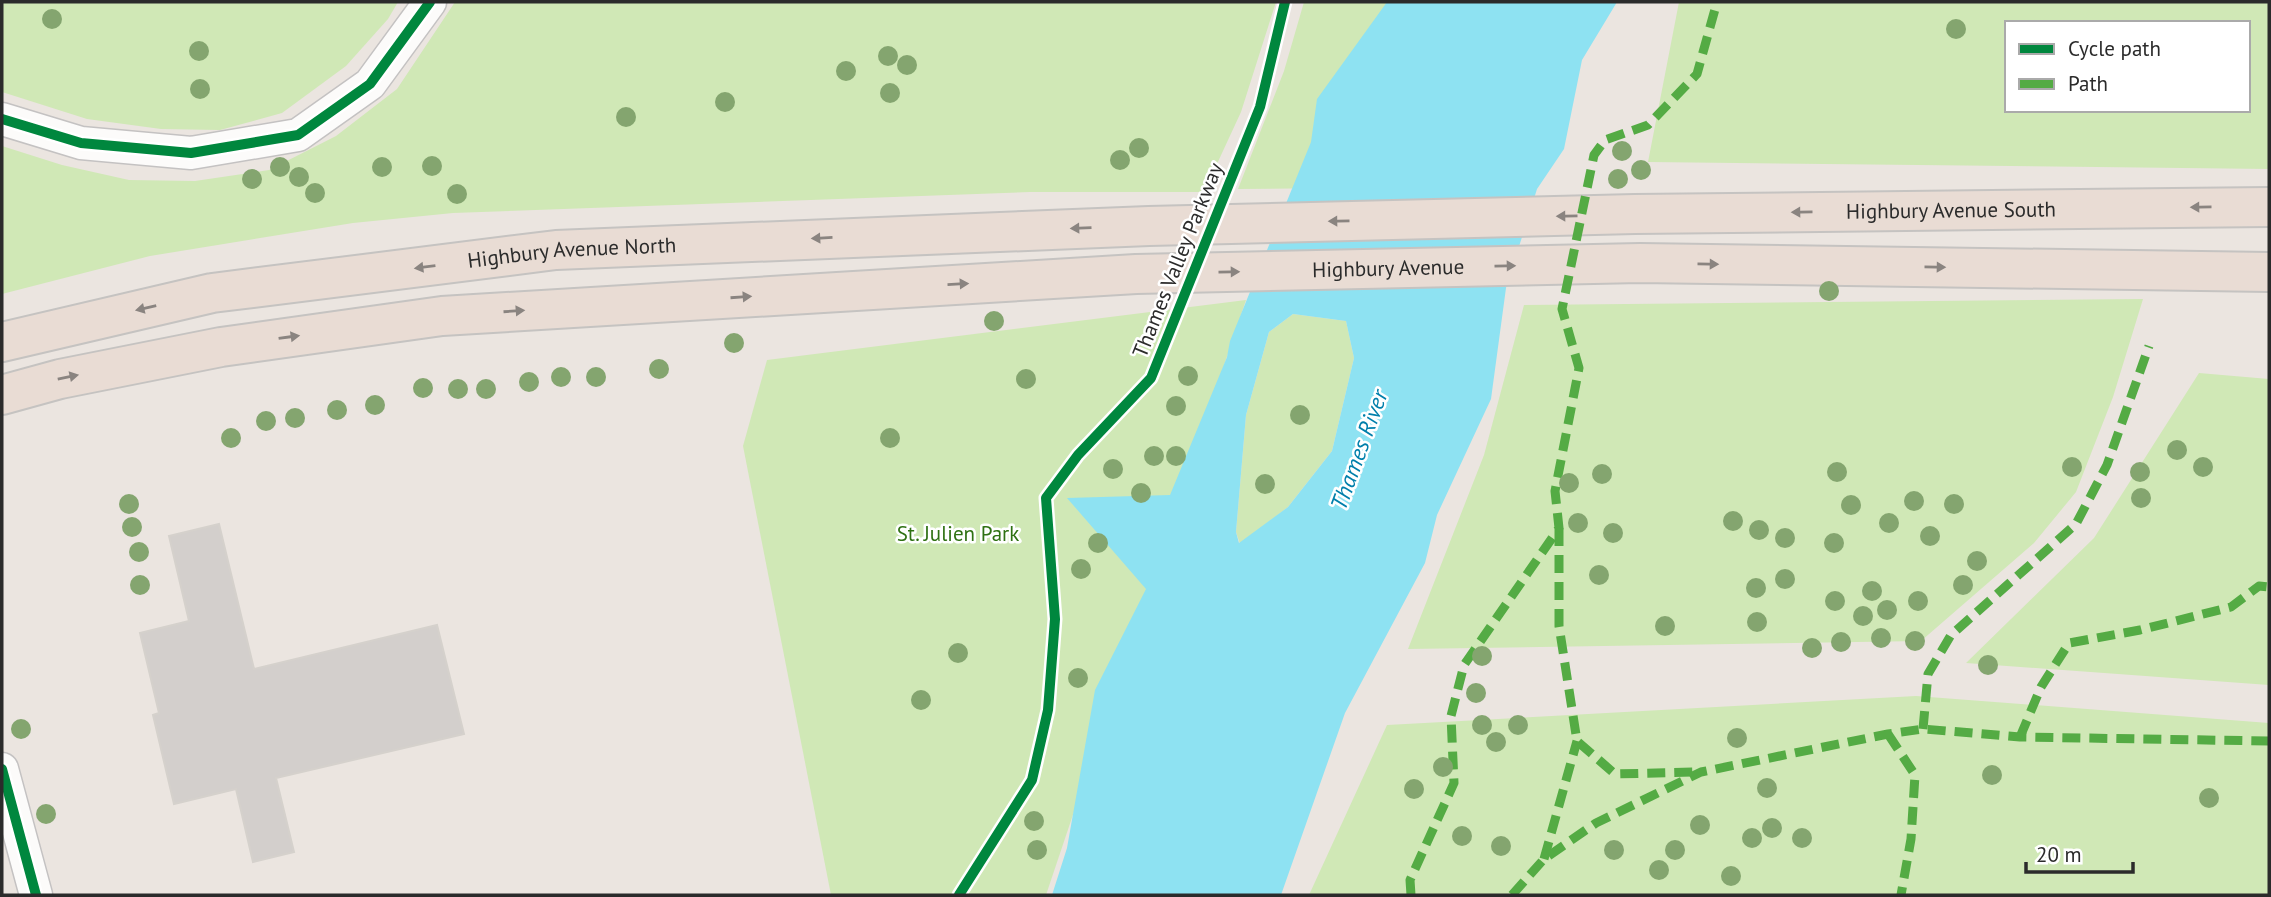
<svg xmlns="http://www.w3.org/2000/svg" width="2271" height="897" viewBox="0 0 2271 897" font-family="'PT Sans',sans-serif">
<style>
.green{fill:#d0e8b6;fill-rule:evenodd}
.water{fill:#8ee2f2;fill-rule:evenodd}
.building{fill:#d3cfcc;stroke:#d5d1cc;stroke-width:2}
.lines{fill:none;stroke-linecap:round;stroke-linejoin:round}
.minor-casing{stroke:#c4c2c2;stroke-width:35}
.motorway-casing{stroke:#c5c3c1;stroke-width:42}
.minor{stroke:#fcfbfa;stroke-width:32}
.motorway{stroke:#e9dcd4;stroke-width:38}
.quiet{stroke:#54ab44;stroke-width:9;stroke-dasharray:18 9;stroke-linecap:butt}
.cycleway-casing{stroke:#fff;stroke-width:15}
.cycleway{stroke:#00873e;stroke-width:10}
.tree{fill:#84a56f}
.oneway{fill:#8a8480}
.labels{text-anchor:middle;stroke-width:5;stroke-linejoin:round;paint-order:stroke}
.street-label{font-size:21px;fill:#2b2b2b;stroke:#fff}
.park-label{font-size:21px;fill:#2f7113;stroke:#fff}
.water-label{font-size:23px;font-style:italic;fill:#007fab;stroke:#fff}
</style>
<rect width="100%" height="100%" fill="#ebe5e0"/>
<!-- green -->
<g class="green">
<path d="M2,2H398L388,19L346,66L282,113L220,130L161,129L87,119L2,92Z"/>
<path d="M455,2H1276L1241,112L1204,192H1030L453,213L353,223L150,256L2,294V146L62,165L129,180L195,181L269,170L336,136L397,89Z"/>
<path d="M1304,2H1417L1332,188L1238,189L1284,71Z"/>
<path d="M1679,2H2269V169L1648,162ZM2007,23H2248V110H2007Z"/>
<path d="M2143,299L2113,397L2076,492L2034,543L1921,641L1408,649L1484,455L1524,305Z"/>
<path d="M1246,300L1046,895H831L743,446L767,360Z"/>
<path d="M1293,314L1346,321L1354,358L1332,451L1288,507L1240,544L1236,532L1246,415L1269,332Z"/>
<path d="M2199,373L2269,379V685L1966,663L2094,538Z"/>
<path d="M1916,696L2269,723V895H1309L1387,725Z"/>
</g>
<!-- water -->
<path class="water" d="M1387,2H1617L1582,60L1564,149L1537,189L1506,288L1491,399L1437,515L1425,563L1345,713L1281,895H1052L1067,848L1095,690L1146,589L1067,498L1170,495L1227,357L1230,341L1311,142L1317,99ZM1293,314L1346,321L1354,358L1332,451L1288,507L1239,543L1236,532L1246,415L1269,332Z"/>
<!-- building -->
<path class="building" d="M219,524L254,669L437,625L464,734L276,778L294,852L253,862L236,789L174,804L153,715L159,713L140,633L189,621L169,536Z"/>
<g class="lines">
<defs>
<g id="minor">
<path d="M2,119L81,143L191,153L298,135L370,84L430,2"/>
<path d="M2,769L36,895"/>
</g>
<g id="motorway">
<path id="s1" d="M2,342L212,293L556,250L1149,226L1635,214L2269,207"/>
<path id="s2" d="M2,395L60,379L221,347L442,316L1136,274L1640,263L2269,272"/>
</g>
</defs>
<!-- minor casing -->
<use href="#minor" class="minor-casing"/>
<!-- motorway casing -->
<use href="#motorway" class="motorway-casing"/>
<!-- minor -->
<use href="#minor" class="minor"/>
<!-- motorway -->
<use href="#motorway" class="motorway"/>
<!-- quiet -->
<g class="quiet">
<path d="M1559,528V626L1577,741L1615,774L1696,772"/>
<path d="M1923,729L1928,674L1951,635L2076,524L2107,465L2149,346"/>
<path d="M1888,734L1915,775L1911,839L1901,895"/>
<path d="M2020,737L2041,687L2069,643L2140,630L2231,607L2259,586L2269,587"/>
<path d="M1544,859L1577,741"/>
<path d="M1411,895L1410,880L1454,783L1451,716L1464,665L1559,528L1555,491L1579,368L1562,309L1594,155L1605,140L1648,125L1697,74L1717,2"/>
<path d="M1512,895L1544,859L1596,823L1701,772L1888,734L1923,729L2020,737L2269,741"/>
</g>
<defs>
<g id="cycleway">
<path d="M2,119L81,143L191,153L298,135L370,84L430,2"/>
<path d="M2,769L36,895"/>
<path d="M959,895L1032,780L1048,710L1055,619L1046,498L1078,455L1151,378L1260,107L1285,2"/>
</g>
</defs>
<!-- cycleway casing -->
<use href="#cycleway" class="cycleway-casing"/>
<!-- cycleway -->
<use href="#cycleway" class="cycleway"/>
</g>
<!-- trees -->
<g class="tree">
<circle cx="52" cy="19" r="10"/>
<circle cx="1956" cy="29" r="10"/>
<circle cx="199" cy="51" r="10"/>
<circle cx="888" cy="56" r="10"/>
<circle cx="907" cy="65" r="10"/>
<circle cx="846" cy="71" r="10"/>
<circle cx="200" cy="89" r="10"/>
<circle cx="890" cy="93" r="10"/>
<circle cx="725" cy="102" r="10"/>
<circle cx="626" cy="117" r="10"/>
<circle cx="1139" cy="148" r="10"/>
<circle cx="1622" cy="151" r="10"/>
<circle cx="1120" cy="160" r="10"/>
<circle cx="432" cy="166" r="10"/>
<circle cx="280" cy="167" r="10"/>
<circle cx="382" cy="167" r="10"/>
<circle cx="1641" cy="170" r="10"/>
<circle cx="299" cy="177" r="10"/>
<circle cx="252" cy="179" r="10"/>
<circle cx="1618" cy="179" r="10"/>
<circle cx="315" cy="193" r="10"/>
<circle cx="457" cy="194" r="10"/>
<circle cx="1829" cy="291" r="10"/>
<circle cx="994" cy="321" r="10"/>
<circle cx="734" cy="343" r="10"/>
<circle cx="659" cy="369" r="10"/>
<circle cx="1188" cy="376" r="10"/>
<circle cx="561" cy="377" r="10"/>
<circle cx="596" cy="377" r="10"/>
<circle cx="1026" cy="379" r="10"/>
<circle cx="529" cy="382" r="10"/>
<circle cx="423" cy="388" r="10"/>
<circle cx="458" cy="389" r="10"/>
<circle cx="486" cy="389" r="10"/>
<circle cx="375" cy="405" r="10"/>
<circle cx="1176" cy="406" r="10"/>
<circle cx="337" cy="410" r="10"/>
<circle cx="1300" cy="415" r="10"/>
<circle cx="295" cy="418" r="10"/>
<circle cx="266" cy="421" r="10"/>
<circle cx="231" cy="438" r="10"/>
<circle cx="890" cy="438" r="10"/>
<circle cx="2177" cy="450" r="10"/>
<circle cx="1154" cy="456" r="10"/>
<circle cx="1176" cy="456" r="10"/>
<circle cx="2072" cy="467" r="10"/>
<circle cx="2203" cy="467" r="10"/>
<circle cx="1113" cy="469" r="10"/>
<circle cx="1837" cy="472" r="10"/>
<circle cx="2140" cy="472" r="10"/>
<circle cx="1602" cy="474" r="10"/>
<circle cx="1569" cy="483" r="10"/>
<circle cx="1265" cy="484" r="10"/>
<circle cx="1141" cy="493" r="10"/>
<circle cx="2141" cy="498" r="10"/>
<circle cx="1914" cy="501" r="10"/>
<circle cx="129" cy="504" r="10"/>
<circle cx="1954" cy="504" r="10"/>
<circle cx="1851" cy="505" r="10"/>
<circle cx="1733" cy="521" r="10"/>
<circle cx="1578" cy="523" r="10"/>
<circle cx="1889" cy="523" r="10"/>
<circle cx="132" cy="527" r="10"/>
<circle cx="1759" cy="530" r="10"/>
<circle cx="1613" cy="533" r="10"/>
<circle cx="1930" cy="536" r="10"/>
<circle cx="1785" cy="538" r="10"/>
<circle cx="1098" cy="543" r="10"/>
<circle cx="1834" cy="543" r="10"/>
<circle cx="139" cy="552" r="10"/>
<circle cx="1977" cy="561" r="10"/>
<circle cx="1081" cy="569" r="10"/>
<circle cx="1599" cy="575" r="10"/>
<circle cx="1785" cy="579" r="10"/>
<circle cx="140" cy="585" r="10"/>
<circle cx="1963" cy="585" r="10"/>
<circle cx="1756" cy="588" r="10"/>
<circle cx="1872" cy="591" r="10"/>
<circle cx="1835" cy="601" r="10"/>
<circle cx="1918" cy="601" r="10"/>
<circle cx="1887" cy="610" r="10"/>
<circle cx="1863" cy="616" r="10"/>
<circle cx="1757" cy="622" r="10"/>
<circle cx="1665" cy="626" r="10"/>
<circle cx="1881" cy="638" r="10"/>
<circle cx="1915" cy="641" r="10"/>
<circle cx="1841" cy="642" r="10"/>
<circle cx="1812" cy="648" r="10"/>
<circle cx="958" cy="653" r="10"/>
<circle cx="1482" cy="656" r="10"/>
<circle cx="1988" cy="665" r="10"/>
<circle cx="1078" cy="678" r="10"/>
<circle cx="1476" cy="693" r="10"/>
<circle cx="921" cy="700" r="10"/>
<circle cx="1482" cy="725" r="10"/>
<circle cx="1518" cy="725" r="10"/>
<circle cx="21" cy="729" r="10"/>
<circle cx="1737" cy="738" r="10"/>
<circle cx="1496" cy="742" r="10"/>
<circle cx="1443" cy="767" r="10"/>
<circle cx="1992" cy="775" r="10"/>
<circle cx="1767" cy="788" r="10"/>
<circle cx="1414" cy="789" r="10"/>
<circle cx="2209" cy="798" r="10"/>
<circle cx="46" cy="814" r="10"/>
<circle cx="1034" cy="821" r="10"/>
<circle cx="1700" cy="825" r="10"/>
<circle cx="1772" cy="828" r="10"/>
<circle cx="1462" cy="836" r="10"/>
<circle cx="1752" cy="838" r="10"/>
<circle cx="1802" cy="838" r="10"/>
<circle cx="1501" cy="846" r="10"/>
<circle cx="1037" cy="850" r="10"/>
<circle cx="1614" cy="850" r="10"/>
<circle cx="1675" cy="850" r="10"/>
<circle cx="1659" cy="870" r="10"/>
<circle cx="1731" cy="876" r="10"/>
</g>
<!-- one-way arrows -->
<defs><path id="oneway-solid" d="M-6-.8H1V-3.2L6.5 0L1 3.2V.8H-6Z" transform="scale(1.75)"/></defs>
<g class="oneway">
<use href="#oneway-solid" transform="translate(2201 207) rotate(179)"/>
<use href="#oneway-solid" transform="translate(1802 212) rotate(179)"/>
<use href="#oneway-solid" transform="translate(1567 216) rotate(179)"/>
<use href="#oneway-solid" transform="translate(1339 221) rotate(179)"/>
<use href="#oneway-solid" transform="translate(1081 228) rotate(178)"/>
<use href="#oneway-solid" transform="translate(822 238) rotate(177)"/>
<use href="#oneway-solid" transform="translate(1708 264) rotate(1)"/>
<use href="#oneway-solid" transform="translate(1505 266) rotate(-1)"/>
<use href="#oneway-solid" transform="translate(425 267) rotate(173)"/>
<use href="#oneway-solid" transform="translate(1935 267) rotate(1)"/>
<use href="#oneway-solid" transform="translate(1229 272) rotate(-1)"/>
<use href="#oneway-solid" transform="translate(958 284) rotate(-3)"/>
<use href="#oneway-solid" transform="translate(741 297) rotate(-4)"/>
<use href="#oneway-solid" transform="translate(146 308) rotate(167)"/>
<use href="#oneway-solid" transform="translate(514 311) rotate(-4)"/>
<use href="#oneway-solid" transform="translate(289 337) rotate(-8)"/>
<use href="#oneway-solid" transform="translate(68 377) rotate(-12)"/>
</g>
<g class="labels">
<!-- street labels -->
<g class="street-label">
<text dy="7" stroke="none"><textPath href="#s1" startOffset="1958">Highbury Avenue South</textPath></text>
<text dy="7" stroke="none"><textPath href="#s1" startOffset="578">Highbury Avenue North</textPath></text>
<text transform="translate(1178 260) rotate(-68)" y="7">Thames Valley Parkway</text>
<text dy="7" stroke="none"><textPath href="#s2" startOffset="1395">Highbury Avenue</textPath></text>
</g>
<!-- park labels -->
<g class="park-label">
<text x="958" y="541">St. Julien Park</text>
</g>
<!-- water labels -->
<g class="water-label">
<text transform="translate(1359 450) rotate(-70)" y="8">Thames River</text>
</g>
</g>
<!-- border -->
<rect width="2271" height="897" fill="none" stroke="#2b2b2b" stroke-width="7"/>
<!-- legend -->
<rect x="2005" y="21" width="245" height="91" fill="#ffffff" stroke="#aaaaaa" stroke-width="2"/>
<rect x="2019" y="44" width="35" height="10" fill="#00873e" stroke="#aaaaaa" stroke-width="2"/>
<text x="2068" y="56" font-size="21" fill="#2b2b2b">Cycle path</text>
<rect x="2019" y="79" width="35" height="10" fill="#54ab44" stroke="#aaaaaa" stroke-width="2"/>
<text x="2068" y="91" font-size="21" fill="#2b2b2b">Path</text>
<!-- scale -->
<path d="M2026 862v10h107v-10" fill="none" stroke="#2b2b2b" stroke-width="3.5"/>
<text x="2036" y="862" font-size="21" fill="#2b2b2b" stroke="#ffffff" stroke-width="5" paint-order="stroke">20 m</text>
</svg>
